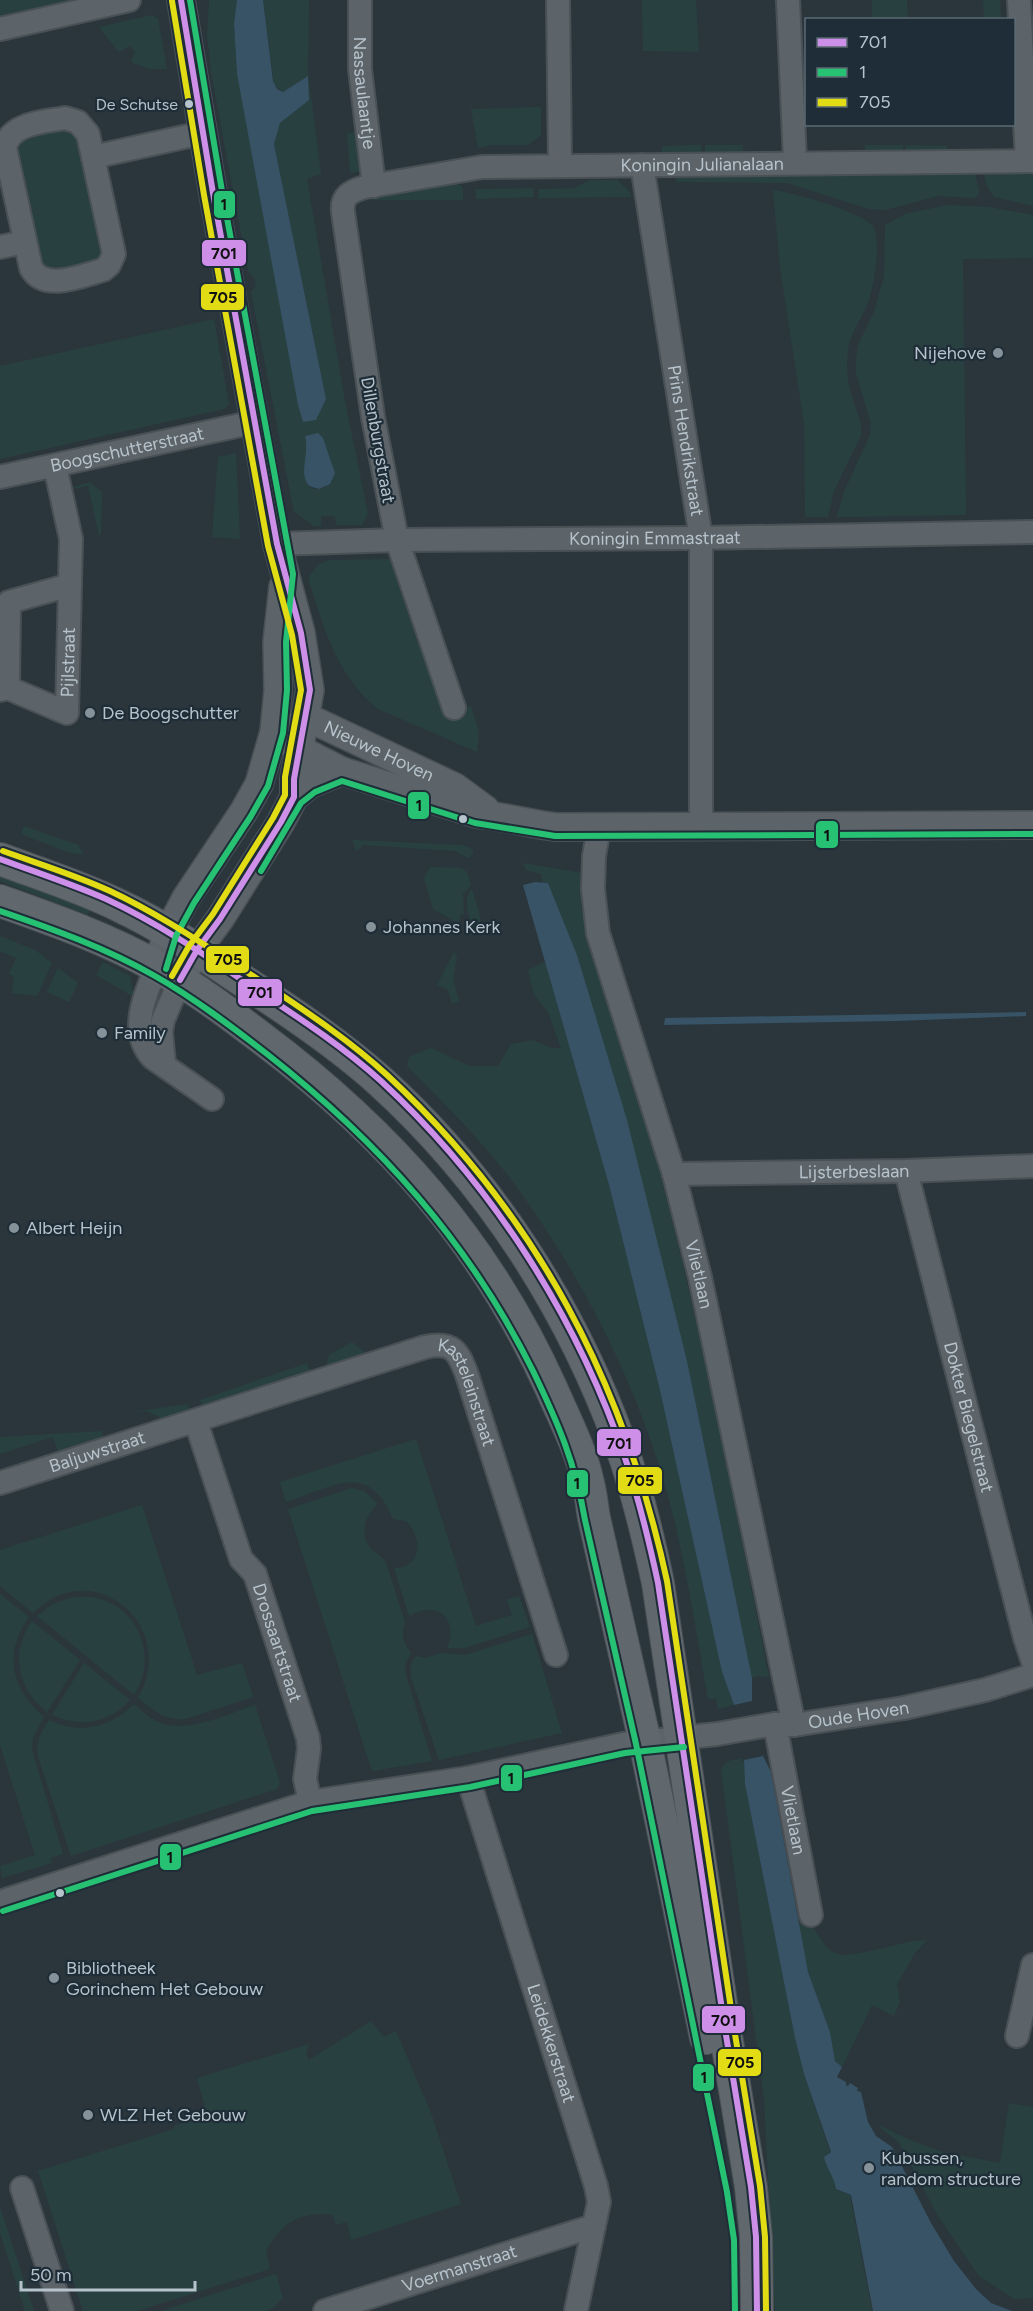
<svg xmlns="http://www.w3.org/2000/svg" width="1033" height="2311" viewBox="0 0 1033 2311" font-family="Figtree,sans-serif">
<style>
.green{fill:#284140;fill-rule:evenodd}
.water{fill:#375365}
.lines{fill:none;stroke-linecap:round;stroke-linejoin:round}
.minor-casing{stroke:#4a5156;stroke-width:26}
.tertiary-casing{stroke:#4a5156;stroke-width:30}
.secondary-casing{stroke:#4a5156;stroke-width:34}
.minor{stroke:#5d6469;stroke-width:22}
.tertiary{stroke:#5d6469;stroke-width:27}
.secondary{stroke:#60686e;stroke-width:32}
.bus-1-casing{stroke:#1e2d37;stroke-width:10}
.bus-2-casing{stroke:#1e2d37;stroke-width:10}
.bus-3-casing{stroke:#1e2d37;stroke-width:10}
.bus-1{stroke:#ce8fe9;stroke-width:6}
.bus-2{stroke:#26c172;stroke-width:6}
.bus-3{stroke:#e1dc14;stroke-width:6}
.bus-dot{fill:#b6c3cc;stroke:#1e2d37;stroke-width:2}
.poi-dot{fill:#85929a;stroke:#1e2d37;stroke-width:2}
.labels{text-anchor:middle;stroke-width:4.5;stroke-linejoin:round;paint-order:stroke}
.bus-label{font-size:16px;fill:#b6c3cc;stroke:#1e2d37;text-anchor:end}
.street-label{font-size:18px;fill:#b6c3cc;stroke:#1e2d37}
.poi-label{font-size:18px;fill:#b6c3cc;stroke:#1e2d37;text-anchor:start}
.line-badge{stroke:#1e2d37;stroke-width:2}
.pale-badge-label{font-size:16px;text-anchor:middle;font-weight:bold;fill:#111}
</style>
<rect width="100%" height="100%" fill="#2b363c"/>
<!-- green -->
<g class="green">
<path d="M0,0H81L0,18Z"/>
<path d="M209,0H237L234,24L237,74L303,422L326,399L274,144L280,123L309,100L308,76L283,92L274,85L263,0H309L308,73L321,174L307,179L345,401L368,514L362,525H336L335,516H321V526H314L294,512L251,292L256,286L254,278L248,271L211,72L207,34ZM305,436L326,446L332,464L324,488C295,495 307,464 308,450C308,446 306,441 305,436Z"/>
<path d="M642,0H696L699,52L643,51Z"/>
<path d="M872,0H907L908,19H872Z"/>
<path d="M983,0H1000L1001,19H984Z"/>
<path d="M152,15L158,19L167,69H149L131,62L135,52L130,46L119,52L99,27Z"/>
<path d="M541,107V135L528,145H492L478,148L471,109Z"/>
<path d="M61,129L69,130L78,136L104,250L97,261L54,272L42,267L15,149L22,139Z"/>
<path d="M360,132L363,171L350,173L347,133Z"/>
<path d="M701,145L702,154L662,153V146Z"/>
<rect x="705" y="145" width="38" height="9"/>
<rect x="865" y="145" width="38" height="9"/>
<path d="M906,145L947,146V154H906Z"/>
<path d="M975,173L979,191L978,196L973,198L938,196L885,210L869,209L787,183L677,182L674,176L681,174Z"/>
<path d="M984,174H1033V206L994,197L986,184Z"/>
<path d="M590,180H617L630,192L631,197L538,198L539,189L575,188Z"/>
<path d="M455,182L463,188V200H372L371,197Z"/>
<path d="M533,188L534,197L476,199L475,189Z"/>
<path d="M773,190C791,192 867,213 874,228C881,243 874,284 869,300C863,317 850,332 848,350C846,366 847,381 852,396C855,409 863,421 861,435L834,491L828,517H805L804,423L780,268Z"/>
<path d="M947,205L989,207L1033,215V258L963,259L966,515L837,517L844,492L870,435L871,424L856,373V359L858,345L874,312L884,276L885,225L905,214Z"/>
<path d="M214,319L229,404L224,409L0,459V366Z"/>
<path d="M236,453L240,539L212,537L218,457Z"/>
<path d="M90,482L102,492L101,534L99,535L88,486L72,489L71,488Z"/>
<path d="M390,559L394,564L446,712L471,706L479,733L477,752L378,709C336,675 324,627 308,578L319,564L330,560Z"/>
<path d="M24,826L78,845L84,855L67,852L21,834Z"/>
<path d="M352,840L463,845L474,850L471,856L467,858L456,851L364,845L356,851Z"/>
<path d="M523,863L582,873L581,907C612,1009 645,1112 671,1216C709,1368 738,1523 769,1677L757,1676L752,1678L687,1361L577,955L548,883L542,882L541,874L526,870Z"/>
<path d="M430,867L461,868L467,872L471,885L463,894L464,914L461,913L458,923L433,909L424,878Z"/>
<path d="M0,870L92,906L88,915L0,881Z"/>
<path d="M472,889L481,920L478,926L470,929L464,927L471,918L469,917C467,906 464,897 472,889Z"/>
<path d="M0,936L35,950L52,963L37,996L12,993L14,976L9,974L16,958L0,951Z"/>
<path d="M454,952L457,957L453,979L459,1001L452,1004L448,990L437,985Z"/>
<path d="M103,962L130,976L134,997L96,975Z"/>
<path d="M545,962L609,1185L659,1386L722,1672L734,1705L718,1709L716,1699H708C693,1614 681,1528 653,1447C622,1356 575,1268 519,1190C486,1145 446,1105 407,1066L409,1057L431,1048L470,1066H498L511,1044L532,1040L552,1048H561L548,1012L534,995L528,970Z"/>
<path d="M58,968L78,983L69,1002L47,992Z"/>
<path d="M352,1342L367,1354L325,1370L329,1355Z"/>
<path d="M307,1363L311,1375L203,1409L200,1400Z"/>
<path d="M188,1404L190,1414L165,1420L147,1411L131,1412Z"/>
<path d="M102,1431V1440L59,1454L53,1437L0,1454V1437Z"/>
<path d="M416,1439L476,1626L512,1615L507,1600L519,1596L530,1627L465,1648H447C460,1619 436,1599 410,1616L408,1613L394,1568C423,1568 423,1537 406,1521L393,1519C368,1459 333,1487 286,1502L280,1482Z"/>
<path d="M352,1488L364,1491L378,1504C365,1515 358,1535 372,1550C377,1555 383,1556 386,1563C393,1582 398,1602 405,1622C401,1635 403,1643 411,1653L405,1664L406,1675L432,1761L372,1771L288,1509Z"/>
<path d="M142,1505L197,1675L242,1663L253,1697L185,1719C165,1721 153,1710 138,1698C180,1623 91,1554 33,1613L0,1586V1550Z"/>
<path d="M0,1594L29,1617C3,1653 11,1689 44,1717L33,1737L32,1750L63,1854L50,1858L52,1863L2,1878L0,1866L35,1855L0,1745Z"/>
<path d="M73,1597C80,1597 89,1596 96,1598C140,1608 158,1659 134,1695L37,1616L53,1604Z"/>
<path d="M32,1621L80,1660L47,1712C17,1689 10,1652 32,1621Z"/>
<path d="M532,1634L562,1733L439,1760L411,1677C410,1668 410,1663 416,1656L426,1658L441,1653L465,1655Z"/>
<path d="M84,1663L130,1700C109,1723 80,1728 52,1715Z"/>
<path d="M134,1704C141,1710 148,1717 156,1721C184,1736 227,1714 255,1705L280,1782L277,1789L71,1856L39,1760C35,1743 40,1734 49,1720C79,1735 111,1728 134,1704Z"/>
<path d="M743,1758L739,1764L744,1760L745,1784L795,2038L804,2074L830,2152L824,2157L826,2164L833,2175L836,2190L850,2195L872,2311H775L764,2100L721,1769L728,1761Z"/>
<path d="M807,1916C814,1928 823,1947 835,1953C852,1961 904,1939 927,1940L915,1953L897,1984L900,2001L894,2016L872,2005L842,2067L835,2061L830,2032L808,1972L797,1924Z"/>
<path d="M371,2021L384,2037L396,2031L431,2113L461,2204L351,2240L347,2222L336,2225L333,2215C300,2211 281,2222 266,2252L270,2269L137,2311H83L38,2171L174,2129V2126L207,2115L197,2078L309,2044L306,2054L309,2060Z"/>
<path d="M1009,2103L1033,2107V2298L1014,2299L979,2276L938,2216L899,2142L883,2130L879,2125L910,2140L942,2152L1000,2163Z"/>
<path d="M0,2207L34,2311H25L0,2233Z"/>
<path d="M276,2274L283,2298L273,2308L265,2311H161Z"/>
</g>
<!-- water -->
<g class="water">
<path d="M237,0H263L273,81L277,89L283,92L308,76L309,100L280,123L274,144L326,399L316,420L303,422L298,405L237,74L234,24Z"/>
<path d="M318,433L323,438L335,473L330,484L319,489L309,486C298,473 310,454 305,436Z"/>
<path d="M535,882L548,883L577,955L627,1120L687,1361L752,1678V1701L734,1705L722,1672L659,1386L609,1185L523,885Z"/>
<path d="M1026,1012V1016L897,1021L664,1025L665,1018Z"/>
<path d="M763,1756L771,1772L808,1972L830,2032L835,2061L842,2067L837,2077L846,2082V2085L848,2086L850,2083L858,2088L857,2091L861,2092L868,2122L876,2136L892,2147L931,2223L954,2261L976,2289L991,2303L1012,2311H873L851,2195L836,2189C834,2176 826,2168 824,2157L831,2152L804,2074L795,2038L745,1784L744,1760Z"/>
</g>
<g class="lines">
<defs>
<g id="minor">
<path id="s1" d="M360,0V69L374,186"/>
<path d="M558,0L560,164"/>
<path d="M788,0L795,162"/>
<path d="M1019,0L1027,161"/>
<path d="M0,29L129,0"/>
<path d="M65,118L78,122L88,134L114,254L109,265L103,270C81,276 44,292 31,268L5,148C9,123 44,122 65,118Z"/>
<path d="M93,157L202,133"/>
<path id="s2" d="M642,165L701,538V826"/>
<path d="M0,247L25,242"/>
<path id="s3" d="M0,477L255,422"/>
<path id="s4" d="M277,544L397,540L701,538L1033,532"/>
<path d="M8,688L9,602L70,585"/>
<path id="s5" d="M0,690L8,688L67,713L71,539L55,466"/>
<path id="s6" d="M454,708L397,540L373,417L343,212C341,196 351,191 365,187L482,167L1033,161"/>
<path id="s7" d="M599,828L594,856L593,889L598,933L674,1174L700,1277L794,1725"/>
<path d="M157,966C145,994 128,1032 153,1058L212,1099"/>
<path d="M164,1063L161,1032L163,1020L180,980"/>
<path id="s8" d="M906,1171L1025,1638L1033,1662"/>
<path id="s9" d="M674,1174L906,1171L1033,1166"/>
<path id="s10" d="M196,1422L241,1559L255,1574L308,1738L309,1749L305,1779L310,1802"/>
<path id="s11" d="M0,1483L425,1347C453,1341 458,1351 467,1375L556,1655"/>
<path id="s12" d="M775,1724L811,1915"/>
<path id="s13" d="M468,1778L596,2186L599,2202L576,2311"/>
<path id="s14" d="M0,1902L310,1802L468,1778L624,1744L717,1734L775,1724L794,1725L904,1708L985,1690L1033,1675"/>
<path d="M1017,2036L1033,1965"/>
<path d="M22,2188L62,2311"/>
<path id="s15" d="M325,2311L594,2226"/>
</g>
<g id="tertiary">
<path d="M181,0L213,193L277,544L301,633L310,690L294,779V797"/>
<path id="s16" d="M290,728L317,722L455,787L485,809"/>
<path d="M274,732L301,750L342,771L477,814C504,816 530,824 556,827L1033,825"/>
<path d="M157,966L168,932L186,898L244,811L259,784L274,732L278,690L277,642L283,587"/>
<path d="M180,980L197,950L220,919L281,822L294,797L310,784L342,771"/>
</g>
<g id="secondary">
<path d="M0,859C40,874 82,887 120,906C165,927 206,956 248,984C293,1013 340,1045 380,1081C489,1180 570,1306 620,1443C637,1489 648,1536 658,1583L724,2023L751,2187L756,2237L757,2311"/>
<path d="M0,901C54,920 108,939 159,968C195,988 227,1012 260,1037C388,1133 486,1243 552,1390C565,1420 581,1450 588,1483C591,1494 592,1507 594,1518L645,1742L706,2038"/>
</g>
</defs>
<!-- minor casing -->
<use href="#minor" class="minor-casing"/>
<!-- tertiary casing -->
<use href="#tertiary" class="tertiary-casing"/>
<!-- secondary casing -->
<use href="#secondary" class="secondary-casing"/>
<!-- minor -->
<use href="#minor" class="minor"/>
<!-- tertiary -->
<use href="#tertiary" class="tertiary"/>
<!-- secondary -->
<use href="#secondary" class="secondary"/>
<defs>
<g id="bus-1">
<path d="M0,859C35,872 72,884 106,899C156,922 202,953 248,984C293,1014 340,1044 381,1081C492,1184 576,1315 625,1458C639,1499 649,1541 658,1583L724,2023L751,2187L756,2237L757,2311"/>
<path d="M180,980L197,950L220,919L281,822L294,797V779L310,690L301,633L277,544L213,193L181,0"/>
</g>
<g id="bus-2">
<path d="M261,871L301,803L315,792L342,781L475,823L555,836L1033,834"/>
<path d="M0,911C53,929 106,948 155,976C194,998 231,1026 267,1054C379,1142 469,1242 533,1371C558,1423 575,1462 585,1520L636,1744L727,2192L734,2240L735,2311"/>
<path d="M166,969L176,936L194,903L251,816L268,786L283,733L287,690L286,642L293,574L222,191L190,0"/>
<path d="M3,1911L312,1811L470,1787L625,1753L684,1747"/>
</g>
<g id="bus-3">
<path d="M172,1L204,195L268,546L292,635L301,690L285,777V795L273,818L213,914L189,946L172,976"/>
<path d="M3,851C39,864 75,875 110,891C161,915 206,946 253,976C299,1007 346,1037 387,1075C537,1215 624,1382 667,1581L733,2022L760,2186L765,2237L766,2311"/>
</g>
</defs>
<!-- bus-1 casing -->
<use href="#bus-1" class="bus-1-casing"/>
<!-- bus-2 casing -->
<use href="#bus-2" class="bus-2-casing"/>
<!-- bus-3 casing -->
<use href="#bus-3" class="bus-3-casing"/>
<!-- bus-1 -->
<use href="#bus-1" class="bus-1"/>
<!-- bus-2 -->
<use href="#bus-2" class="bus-2"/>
<!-- bus-3 -->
<use href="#bus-3" class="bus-3"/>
</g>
<!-- markers -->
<g class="bus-dot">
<circle cx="189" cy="104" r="5"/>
<circle cx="463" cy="819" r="5"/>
<circle cx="60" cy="1893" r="5"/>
</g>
<g class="poi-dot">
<circle cx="998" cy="353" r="6"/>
<circle cx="90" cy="713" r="6"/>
<circle cx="371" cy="927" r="6"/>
<circle cx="102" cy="1033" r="6"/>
<circle cx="14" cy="1228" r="6"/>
<circle cx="54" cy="1978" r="6"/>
<circle cx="88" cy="2115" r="6"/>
<circle cx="869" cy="2168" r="6"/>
</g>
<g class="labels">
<!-- bus labels -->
<g class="bus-label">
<text x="178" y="110">De Schutse</text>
</g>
<!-- street labels -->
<g class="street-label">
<text dy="6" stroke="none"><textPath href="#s1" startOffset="93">Nassaulaantje</textPath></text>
<text dy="6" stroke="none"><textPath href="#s6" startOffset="886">Koningin Julianalaan</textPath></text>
<text transform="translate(378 440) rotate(80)" y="6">Dillenburgstraat</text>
<text dy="6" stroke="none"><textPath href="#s2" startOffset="279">Prins Hendrikstraat</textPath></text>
<text dy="6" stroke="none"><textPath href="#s3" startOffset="130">Boogschutterstraat</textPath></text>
<text dy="6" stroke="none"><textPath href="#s4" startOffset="378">Koningin Emmastraat</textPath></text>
<text dy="6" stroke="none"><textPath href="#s5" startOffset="123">Pijlstraat</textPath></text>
<text dy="6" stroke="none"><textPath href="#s16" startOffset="96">Nieuwe Hoven</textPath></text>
<text dy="6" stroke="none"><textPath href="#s9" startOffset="180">Lijsterbeslaan</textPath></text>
<text dy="6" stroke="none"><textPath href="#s7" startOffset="462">Vlietlaan</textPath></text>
<text dy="6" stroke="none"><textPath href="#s11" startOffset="519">Kasteleinstraat</textPath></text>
<text dy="6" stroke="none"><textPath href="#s8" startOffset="254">Dokter Biegelstraat</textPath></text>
<text dy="6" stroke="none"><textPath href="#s11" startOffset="102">Baljuwstraat</textPath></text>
<text dy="6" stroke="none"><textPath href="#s10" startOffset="237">Drossaartstraat</textPath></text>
<text dy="6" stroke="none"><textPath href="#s14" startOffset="882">Oude Hoven</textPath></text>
<text dy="6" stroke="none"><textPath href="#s12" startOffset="98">Vlietlaan</textPath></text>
<text dy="6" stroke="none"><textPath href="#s13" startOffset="278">Leidekkerstraat</textPath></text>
<text dy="6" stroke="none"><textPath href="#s15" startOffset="141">Voermanstraat</textPath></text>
</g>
<!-- poi labels -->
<g class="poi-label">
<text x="986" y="359" text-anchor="end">Nijehove</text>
<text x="102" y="719">De Boogschutter</text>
<text x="383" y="933">Johannes Kerk</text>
<text x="114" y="1039">Family</text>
<text x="26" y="1234">Albert Heijn</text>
<text x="66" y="1974">Bibliotheek<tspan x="66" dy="21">Gorinchem Het Gebouw</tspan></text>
<text x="100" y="2121">WLZ Het Gebouw</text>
<text x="881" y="2164">Kubussen,<tspan x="881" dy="21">random structure</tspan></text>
</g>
</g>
<g class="line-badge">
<rect x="213" y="190" width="23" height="29" rx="6" fill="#26c172"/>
<rect x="201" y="239" width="46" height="28" rx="6" fill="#ce8fe9"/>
<rect x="200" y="283" width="45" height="28" rx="6" fill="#e1dc14"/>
<rect x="407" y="791" width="23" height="29" rx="6" fill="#26c172"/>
<rect x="815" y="820" width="24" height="29" rx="6" fill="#26c172"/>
<rect x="205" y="945" width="45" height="29" rx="6" fill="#e1dc14"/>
<rect x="237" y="978" width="46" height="29" rx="6" fill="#ce8fe9"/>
<rect x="596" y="1428" width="46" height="29" rx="6" fill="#ce8fe9"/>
<rect x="617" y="1466" width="46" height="29" rx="6" fill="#e1dc14"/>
<rect x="566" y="1469" width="23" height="29" rx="6" fill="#26c172"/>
<rect x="500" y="1764" width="23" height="28" rx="6" fill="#26c172"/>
<rect x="159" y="1843" width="23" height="28" rx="6" fill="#26c172"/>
<rect x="701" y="2005" width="45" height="29" rx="6" fill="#ce8fe9"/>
<rect x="717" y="2048" width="45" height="29" rx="6" fill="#e1dc14"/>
<rect x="692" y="2063" width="23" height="29" rx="6" fill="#26c172"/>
</g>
<g class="pale-badge-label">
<text x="224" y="210">1</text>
<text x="224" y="259">701</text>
<text x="223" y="303">705</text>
<text x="419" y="811">1</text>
<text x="827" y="841">1</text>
<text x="228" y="965">705</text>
<text x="260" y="998">701</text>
<text x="619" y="1449">701</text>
<text x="640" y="1486">705</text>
<text x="577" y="1489">1</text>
<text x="511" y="1784">1</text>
<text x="170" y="1863">1</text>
<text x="724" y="2026">701</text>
<text x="740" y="2068">705</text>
<text x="704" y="2083">1</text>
</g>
<!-- legend -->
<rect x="805" y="18" width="210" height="108" fill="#1e2d37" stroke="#5b6973" stroke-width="1.5"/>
<rect x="817" y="38" width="30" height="9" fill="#ce8fe9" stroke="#5b6973" stroke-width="1.5"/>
<text x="859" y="48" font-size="18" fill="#b6c3cc">701</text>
<rect x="817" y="68" width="30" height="9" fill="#26c172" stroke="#5b6973" stroke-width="1.5"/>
<text x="859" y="78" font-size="18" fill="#b6c3cc">1</text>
<rect x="817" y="98" width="30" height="9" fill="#e1dc14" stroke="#5b6973" stroke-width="1.5"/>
<text x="859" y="108" font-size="18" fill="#b6c3cc">705</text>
<!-- scale -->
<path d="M21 2281v9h174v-9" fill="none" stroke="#b6c3cc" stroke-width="3"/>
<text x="30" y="2281" font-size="18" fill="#b6c3cc" stroke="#1e2d37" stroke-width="4.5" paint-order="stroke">50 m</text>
</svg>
